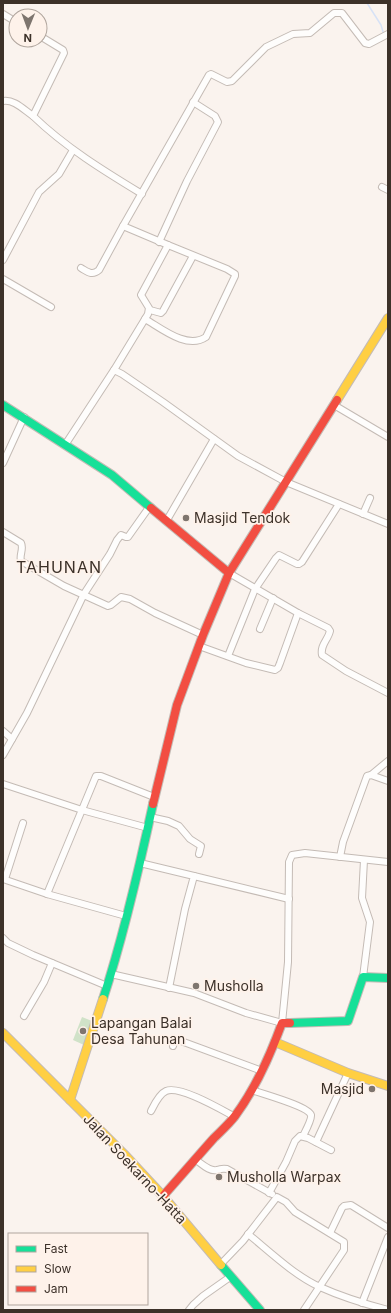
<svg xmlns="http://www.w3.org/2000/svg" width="391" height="1313" viewBox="0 0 391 1313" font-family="Inter,sans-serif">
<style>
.green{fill:#d0e2c8}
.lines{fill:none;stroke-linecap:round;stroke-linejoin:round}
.stream{stroke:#d7e2f6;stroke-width:1.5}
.street-casing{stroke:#c4bbb5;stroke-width:8}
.fast-casing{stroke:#c4bbb5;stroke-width:10}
.slow-casing{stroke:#c4bbb5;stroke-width:10}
.jam-casing{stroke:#c4bbb5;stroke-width:10}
.street{stroke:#fefdfc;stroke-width:6}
.fast{stroke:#16e098;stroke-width:8}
.slow{stroke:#ffcf43;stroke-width:8}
.jam{stroke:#f24e42;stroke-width:8}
.poi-dot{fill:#7e756e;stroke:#fef2ea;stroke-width:1.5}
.labels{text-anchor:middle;stroke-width:3.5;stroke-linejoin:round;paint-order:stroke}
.poi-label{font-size:14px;fill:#3c3129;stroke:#fef2ea;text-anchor:start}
.street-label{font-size:14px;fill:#3c3129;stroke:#fef2ea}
.quarter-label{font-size:16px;letter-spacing:1px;fill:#3c3129;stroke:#fef2ea}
</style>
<rect width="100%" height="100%" fill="#faf3ee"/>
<!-- green -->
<path class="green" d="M82,1017L92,1021L84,1045L73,1040Z"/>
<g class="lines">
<!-- stream -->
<path class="stream" d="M367,3L381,25L384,35"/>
<defs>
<g id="street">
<path d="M3,14L16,22"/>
<path d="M40,36L63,50L64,53L33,116C65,147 104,171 142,194"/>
<path d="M3,101C14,99 24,110 33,116"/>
<path d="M382,187L388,190"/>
<path d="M159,242L187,181L218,122L215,116L193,102"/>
<path d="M3,260L39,192L59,174L73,150"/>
<path d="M81,268C88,272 92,276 99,270L123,226"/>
<path d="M3,279L51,307"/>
<path d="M150,310L161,313L163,311L193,256"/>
<path d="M145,319C161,328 187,350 206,337L235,276V274L227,269L168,245"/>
<path d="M114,370L148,314L149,308L141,295L168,245L123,226L209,75L211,74L227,82L232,81L266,47L293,34L310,33L334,13H342L365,43L369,44L388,34"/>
<path d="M334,405L388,437"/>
<path d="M65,445L114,370L122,374L163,402L238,456L286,482L388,524"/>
<path d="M3,463L24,417"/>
<path d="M363,514L370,498"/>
<path d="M167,520L214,439"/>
<path d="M3,532L21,543C24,549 19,555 21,561L64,586L108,606L111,605L121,597L130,599L155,613L203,635"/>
<path d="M229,573L298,613L328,628L330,631C328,640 320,645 322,655L346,671L388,693"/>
<path d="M260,629L273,598"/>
<path d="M199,646L246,663L275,670L278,668L280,663L298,613"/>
<path d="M228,656L255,589L276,558L279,555L297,564H299L302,562L339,504"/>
<path d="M3,731L12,739"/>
<path d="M3,755L27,713L84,594L110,554L117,540L121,535L126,537H128L150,506"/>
<path d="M371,775L388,761"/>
<path d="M3,784L82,810L148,828"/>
<path d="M150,817L168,821L179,826L190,839L201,846L199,854"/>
<path d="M340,857L343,842L367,776L371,775L388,781"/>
<path d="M140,863L194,876L185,909L169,988"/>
<path d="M194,876L289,899"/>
<path d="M3,879L47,894L126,916"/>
<path d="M5,879L23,823"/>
<path d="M47,894L96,776H101L154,797"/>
<path d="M3,938L8,943L33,955L107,986"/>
<path d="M111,974L194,993L246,1013L282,1023L288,962L289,862L292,855L305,853L388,862"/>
<path d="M363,977L370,922L362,898L364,860"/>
<path d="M24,1016L44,982L52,963"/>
<path d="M173,1046L174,1042L177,1040L181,1041L262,1071"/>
<path d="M252,1090C262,1094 308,1106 311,1115C312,1119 305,1132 303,1136"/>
<path d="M151,1111C154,1105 159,1094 166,1091C180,1085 222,1110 235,1117"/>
<path d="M316,1142L348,1073"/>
<path d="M196,1160C202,1164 210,1172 217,1170C222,1169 222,1168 227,1169L272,1194"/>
<path d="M269,1193L286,1162L295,1141L300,1136L308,1138L331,1150"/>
<path d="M330,1233L342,1208L344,1206L351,1205L388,1228"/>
<path d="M248,1234C269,1251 295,1276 320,1287C342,1297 365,1304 388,1310"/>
<path d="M220,1265L243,1241L277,1197L286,1202L295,1212L344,1242V1250L304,1310"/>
<path d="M362,1303L388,1237"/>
<path d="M189,1310L193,1305L203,1296L230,1277"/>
</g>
<g id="fast">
<path d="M3,405L112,475L151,508"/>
<path d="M103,999C124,935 139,869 153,804"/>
<path d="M290,1023L348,1021L363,977L388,978"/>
<path d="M221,1265L260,1310"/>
</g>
<g id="slow">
<path d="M337,400L388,318"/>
<path d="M3,1033L124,1154L163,1196L221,1265"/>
<path d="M275,1042L348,1073L388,1086"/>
<path d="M70,1100L103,999"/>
</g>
<g id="jam">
<path d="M151,508L229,573L203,635L177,705L153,804"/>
<path d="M229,573L337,400"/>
<path d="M163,1196C180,1177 197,1157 214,1138C221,1131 229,1124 235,1116C256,1088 270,1056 282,1023H290"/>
</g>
</defs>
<!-- street casing -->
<use href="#street" class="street-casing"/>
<!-- fast casing -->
<use href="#fast" class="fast-casing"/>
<!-- slow casing -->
<use href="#slow" class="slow-casing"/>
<!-- jam casing -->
<use href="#jam" class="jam-casing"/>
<!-- street -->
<use href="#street" class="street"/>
<!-- fast -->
<use href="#fast" class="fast"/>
<!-- slow -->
<use href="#slow" class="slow"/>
<!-- jam -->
<use href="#jam" class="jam"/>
</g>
<!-- markers -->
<g class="poi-dot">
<circle cx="186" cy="518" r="4"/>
<circle cx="196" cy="986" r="4"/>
<circle cx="83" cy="1031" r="4"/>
<circle cx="372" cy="1089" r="4"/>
<circle cx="219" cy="1177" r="4"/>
</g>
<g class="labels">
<!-- poi labels -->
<g class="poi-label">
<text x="194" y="523">Masjid Tendok</text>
<text x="204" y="991">Musholla</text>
<text x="91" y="1028">Lapangan Balai<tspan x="91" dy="16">Desa Tahunan</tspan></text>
<text x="364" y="1094" text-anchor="end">Masjid</text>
<text x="227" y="1182">Musholla Warpax</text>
</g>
<!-- street labels -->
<g class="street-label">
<text transform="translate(135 1169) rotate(47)" y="5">Jalan Soekarno-Hatta</text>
</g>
<!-- quarter labels -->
<g class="quarter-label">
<text x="59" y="573">TAHUNAN</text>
</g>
</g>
<!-- border -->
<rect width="391" height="1313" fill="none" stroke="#3c3129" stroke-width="8"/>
<!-- legend -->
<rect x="8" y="1233" width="140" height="72" fill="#fef2ea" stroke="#b0a59d"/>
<rect x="16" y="1246" width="20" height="6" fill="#16e098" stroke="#b0a59d"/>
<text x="44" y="1253" font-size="12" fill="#3c3129">Fast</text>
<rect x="16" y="1266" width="20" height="6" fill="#ffcf43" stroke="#b0a59d"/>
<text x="44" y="1273" font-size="12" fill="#3c3129">Slow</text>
<rect x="16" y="1286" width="20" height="6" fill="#f24e42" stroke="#b0a59d"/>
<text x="44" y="1293" font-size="12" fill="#3c3129">Jam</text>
<!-- north arrow -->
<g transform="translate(28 28) rotate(181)"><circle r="19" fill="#fef2ea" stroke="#b0a59d"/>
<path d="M0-3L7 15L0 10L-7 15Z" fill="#7e756e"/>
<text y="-6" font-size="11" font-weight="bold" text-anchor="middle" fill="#3c3129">N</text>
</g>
</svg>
